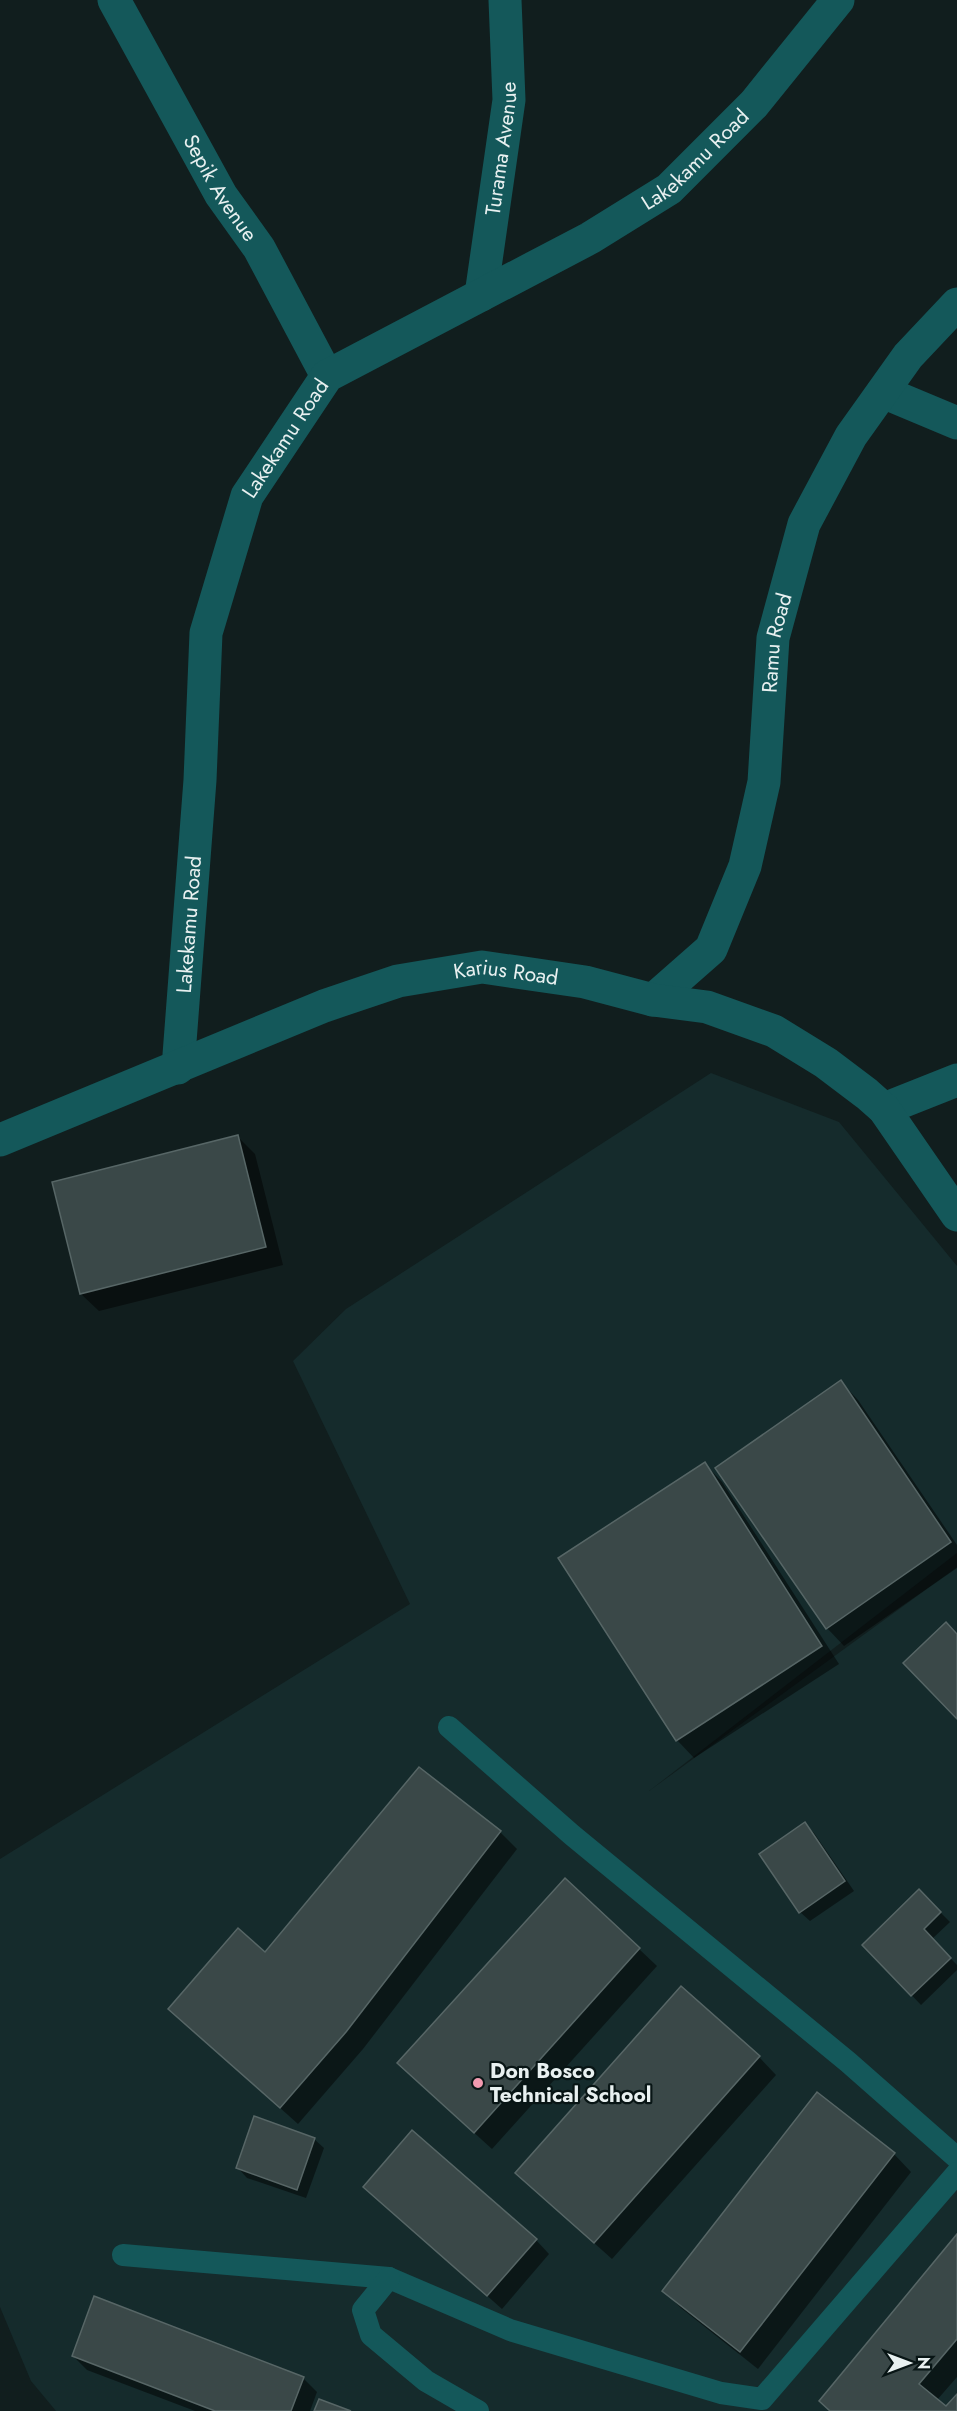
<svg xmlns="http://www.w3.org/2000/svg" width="957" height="2411" viewBox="0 0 957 2411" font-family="Jost,sans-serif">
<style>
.built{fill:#152b2c}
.shadow{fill:#0007}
.building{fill:#3a4848;stroke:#576666;stroke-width:1.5}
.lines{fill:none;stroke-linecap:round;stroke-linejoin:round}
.service{stroke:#14585a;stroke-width:22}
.minor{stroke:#14585a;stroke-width:33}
.tertiary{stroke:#14585a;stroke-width:33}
.poi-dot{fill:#f29ab0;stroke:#081515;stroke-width:2}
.labels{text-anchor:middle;stroke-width:4.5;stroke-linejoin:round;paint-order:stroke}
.street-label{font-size:21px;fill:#e8f0f0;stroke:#081515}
.poi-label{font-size:21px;font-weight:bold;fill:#e8f0f0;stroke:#081515;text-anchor:start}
</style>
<rect width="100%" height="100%" fill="#111e1e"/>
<!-- built -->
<path class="built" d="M711,1073L839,1122L957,1266V1553L649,1791L957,1567V2411H56L31,2381L0,2307V1859L410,1604L293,1361L346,1309Z"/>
<!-- shadow -->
<g class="shadow">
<path d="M238,1137L255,1154L283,1265L99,1311L81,1294Z"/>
<path d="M841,1382L858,1400L957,1545V1568L844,1646L827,1628Z"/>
<path d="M705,1464L722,1482L839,1664L694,1758L677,1740Z"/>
<path d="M805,1824L814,1833L854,1891L810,1921L800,1912Z"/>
<path d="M500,1832L517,1849L363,2049L298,2124L170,2009L265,1954Z"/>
<path d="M919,1891L950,1922L932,1939L957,1965V1970L921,2005L864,1945Z"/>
<path d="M639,1949L657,1966L492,2149L416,2080Z"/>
<path d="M759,2057L776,2075L612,2259L535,2190Z"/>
<path d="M818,2094L894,2154L911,2172L758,2369L681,2308L664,2291Z"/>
<path d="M314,2139L324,2148L306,2198L247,2178L238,2168Z"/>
<path d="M365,2187L536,2240L549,2254L502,2309Z"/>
<path d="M957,2237V2377L937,2400L946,2408L957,2396V2411H831Z"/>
<path d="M73,2356L303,2378L317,2392L310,2411H195L87,2370Z"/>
</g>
<!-- building -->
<g class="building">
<path d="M238,1135L266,1247L80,1294L52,1182Z"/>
<path d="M841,1380L951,1542L826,1629L715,1468Z"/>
<path d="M705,1462L822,1646L676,1741L558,1558Z"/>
<path d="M946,1622L957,1634V1719L903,1663Z"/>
<path d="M419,1767L501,1831L346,2032L280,2108L168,2009L238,1928L265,1952Z"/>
<path d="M805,1822L845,1881L799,1913L759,1854Z"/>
<path d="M565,1878L640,1948L474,2133L397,2063Z"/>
<path d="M919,1889L941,1912L924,1929L951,1958L911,1996L862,1945Z"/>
<path d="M681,1986L760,2056L594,2243L515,2173Z"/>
<path d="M817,2092L895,2153L740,2352L662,2291Z"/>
<path d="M254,2116L315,2138L297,2190L236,2168Z"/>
<path d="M412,2130L537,2239L487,2296L363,2187Z"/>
<path d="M957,2234V2339L919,2384L946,2406L957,2394V2411H830L819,2401Z"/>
<path d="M94,2296L304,2377L291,2411H215L72,2356Z"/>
<path d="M319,2399L351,2411H314Z"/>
</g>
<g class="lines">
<!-- service -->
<g class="service">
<path d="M449,1727L572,1835L848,2062L957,2158"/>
<path d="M123,2255L389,2278L510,2330L721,2393L762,2399L957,2173"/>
<path d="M389,2278L363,2310L371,2335L426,2381L478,2411"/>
</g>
<!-- minor -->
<g class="minor">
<path id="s1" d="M114,0L221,195L259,248L327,376"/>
<path id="s2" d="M481,295L509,100L505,0"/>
<path d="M883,392L957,423"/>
<path id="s3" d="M653,1000L711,949L745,866L764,782L773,638L804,524L851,436L908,356L957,304"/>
<path id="s4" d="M178,1068L200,780L206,633L247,496L327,376L590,238L669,189L754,104L838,0"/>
<path d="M884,1109L957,1080"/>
</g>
<!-- tertiary -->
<path class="tertiary" id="s5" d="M0,1140L324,1006L398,981L482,967L585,982L653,1000L707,1007L774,1031L826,1063L867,1094L884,1109L957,1215"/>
</g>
<!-- markers -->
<circle class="poi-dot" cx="478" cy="2083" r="6"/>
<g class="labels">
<!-- street labels -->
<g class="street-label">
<text dy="7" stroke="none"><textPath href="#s2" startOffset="148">Turama Avenue</textPath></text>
<text dy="7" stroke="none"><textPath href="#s4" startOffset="1152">Lakekamu Road</textPath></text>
<text dy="7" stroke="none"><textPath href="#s1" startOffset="216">Sepik Avenue</textPath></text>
<text dy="7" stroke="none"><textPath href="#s4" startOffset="648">Lakekamu Road</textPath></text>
<text dy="7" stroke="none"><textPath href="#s3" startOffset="393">Ramu Road</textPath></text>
<text dy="7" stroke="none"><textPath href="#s4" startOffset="144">Lakekamu Road</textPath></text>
<text dy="7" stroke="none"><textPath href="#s5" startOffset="538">Karius Road</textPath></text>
</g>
<!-- poi labels -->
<g class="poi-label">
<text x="490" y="2078">Don Bosco<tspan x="490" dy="24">Technical School</tspan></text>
</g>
</g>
<!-- north arrow -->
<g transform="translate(909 2363) rotate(90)" stroke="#081515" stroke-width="4.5" paint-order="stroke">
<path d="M0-4.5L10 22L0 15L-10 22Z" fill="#e8f0f0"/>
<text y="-9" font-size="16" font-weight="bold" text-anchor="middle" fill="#e8f0f0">N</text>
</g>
</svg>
